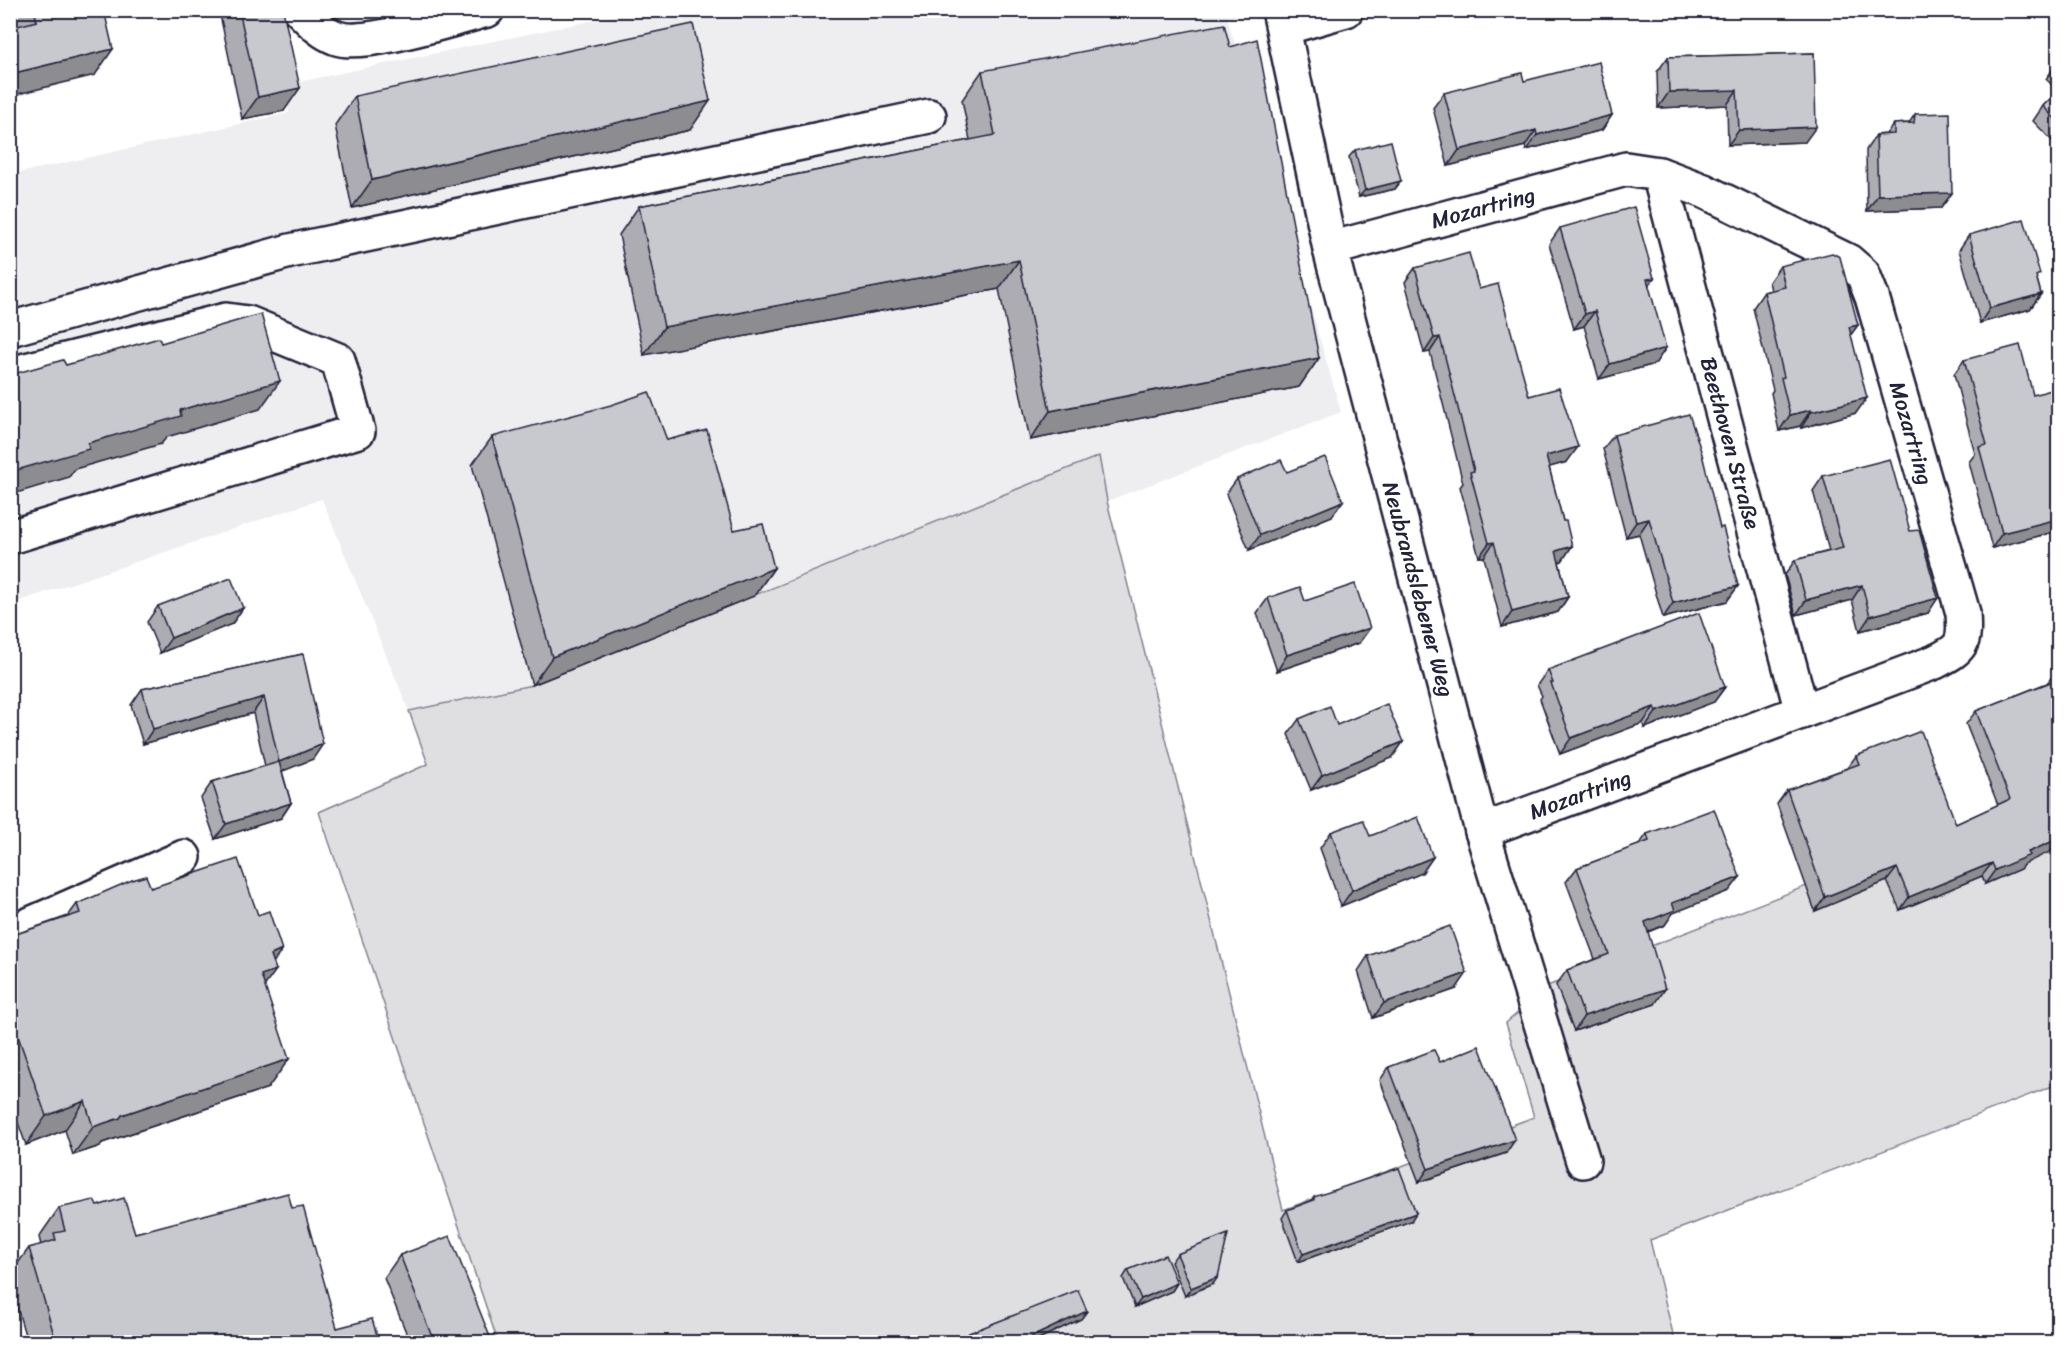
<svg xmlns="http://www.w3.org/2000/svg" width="2069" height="1353" viewBox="0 0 2069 1353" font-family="Sriracha,sans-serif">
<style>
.built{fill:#eeeef1}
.green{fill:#dfdfe2;stroke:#80808e;stroke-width:1.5}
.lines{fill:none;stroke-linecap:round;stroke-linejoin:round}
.minor-casing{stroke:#22223b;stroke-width:38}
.minor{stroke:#fff;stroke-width:33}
.wall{fill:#acacb2;stroke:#22223b;stroke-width:1.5}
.shaded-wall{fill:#8c8c91;stroke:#22223b;stroke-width:1.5}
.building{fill:#c8c8cf;stroke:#22223b;stroke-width:1.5}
.labels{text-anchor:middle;stroke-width:4.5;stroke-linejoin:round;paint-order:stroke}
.street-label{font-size:22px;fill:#22223b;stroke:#fff}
</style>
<rect width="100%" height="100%" fill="#fff"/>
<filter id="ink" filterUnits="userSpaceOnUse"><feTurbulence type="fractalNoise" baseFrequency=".0167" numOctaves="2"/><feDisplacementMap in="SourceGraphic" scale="12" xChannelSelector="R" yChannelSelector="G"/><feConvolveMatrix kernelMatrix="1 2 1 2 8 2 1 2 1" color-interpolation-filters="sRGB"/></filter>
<g filter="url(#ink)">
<!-- built -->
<path class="built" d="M638,11H1253L1254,13L1227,17L1341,412L1107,501L1099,457L532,685L409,711L322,499L11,604L10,175L289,113L284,85Z"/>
<!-- green -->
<path class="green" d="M1099,456L1107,501L1283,1210L1534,1117L1506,1023L1550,985L2058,789V1084L1650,1240L1675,1342H498L319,812L428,764L409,711L532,685Z"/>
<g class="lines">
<defs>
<g id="minor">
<path d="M300,10C311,21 322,33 337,38C363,48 456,18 487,10"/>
<path d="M1279,10L1330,249L1482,831L1583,1161"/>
<path d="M1284,28L1346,10"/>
<path d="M1659,174L1802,712"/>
<path d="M1330,249L1626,169L1659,174L1704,191L1848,261L1863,274L1872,297L1963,613C1965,644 1963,648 1935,662L1482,831"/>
<path d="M10,329L290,251L929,116"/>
<path d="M10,374L226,320L248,323L338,360L358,431L10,537"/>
<path d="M10,933L184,857"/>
</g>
</defs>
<!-- minor casing -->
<use href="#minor" class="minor-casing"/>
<!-- minor -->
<use href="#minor" class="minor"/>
</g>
<!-- wall -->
<g class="wall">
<path d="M10,10H104L95,75L13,27L10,18Z"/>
<path d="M219,10H283L284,111L242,119Z"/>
<path d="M1814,53L1805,142L1728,145L1727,105L1658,108L1657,72L1668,57Z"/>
<path d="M2058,62V147L2033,121L2043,106L2058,91L2046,79Z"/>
<path d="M982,71L1319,358L1299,387L1030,440L999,289L644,355L619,235L639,206L970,140L962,100Z"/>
<path d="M1524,81L1612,115L1602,130L1526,150L1525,146L1448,166L1433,108L1444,93Z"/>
<path d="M355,96L690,130L352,208L335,125Z"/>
<path d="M1915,114L1952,193L1941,208L1867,211L1866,150L1876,135L1886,134L1894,124L1909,123Z"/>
<path d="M1355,150L1401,181L1395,189L1359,197L1349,157Z"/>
<path d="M1560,228L1655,364L1599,379L1584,326L1574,329L1549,244Z"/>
<path d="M1969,235L2037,279L2041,294L2030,309L1980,323L1959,250Z"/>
<path d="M1780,266L1858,325L1851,334L1856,413L1801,428L1800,426L1779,431L1771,393L1773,390L1753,308L1764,292L1771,290L1769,282Z"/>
<path d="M1415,268L1479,289L1529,396L1567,462L1549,467L1563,521L1572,546L1562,561L1559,562L1568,597L1558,612L1502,627L1484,557H1479L1460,487L1463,483L1430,352L1424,353L1405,282Z"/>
<path d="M1964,360L2033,395L2058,400V528L2052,530L2050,533L1992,548L1969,462L1975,454L1954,374Z"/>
<path d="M1614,435L1720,528L1738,586L1727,601L1663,618L1639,534L1626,537L1603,449Z"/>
<path d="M492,437L667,440L734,530L774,568L754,596L532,685L472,465Z"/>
<path d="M1287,472L1332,516L1249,550L1226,494L1237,479Z"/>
<path d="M1823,476L1928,613L1860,631L1852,600L1796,615L1785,575L1795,560L1829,551L1813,491Z"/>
<path d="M1268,598L1305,601L1359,643L1277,671L1257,613Z"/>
<path d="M158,606L243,608L232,624L160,653L147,622Z"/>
<path d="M303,654L313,759L282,771L291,803L281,818L215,839L201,798L212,782L265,766L253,713L143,744L131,705L142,689Z"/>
<path d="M1548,670L1725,687L1714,702L1645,728L1643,723L1560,754L1540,699L1542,696L1537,685Z"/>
<path d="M2058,672L2024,864L2020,869L1985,884L1982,876L1900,910L1887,881L1815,911L1777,804L1787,790L1847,768L1856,756L1956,824L1998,805L1966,724L1976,711L2047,683L2054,674Z"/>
<path d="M1299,719L1337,725L1403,742L1392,758L1311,790L1288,734Z"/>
<path d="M1331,832L1370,836L1433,857L1422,873L1341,906L1320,848Z"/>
<path d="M1647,834L1740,877L1729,891L1673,913L1665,925L1648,932L1655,1004L1574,1031L1556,985L1567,970L1595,959L1566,882L1577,868L1639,845Z"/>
<path d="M151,888L273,963L264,986L268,1088L102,1143L100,1146L73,1155L65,1130L26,1145L10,1100V936L68,916L77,904Z"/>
<path d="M1368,956L1456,989L1373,1018L1358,971Z"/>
<path d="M1440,1062L1506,1153L1419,1182L1380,1080L1389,1067Z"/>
<path d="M1314,1197L1411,1221L1298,1262L1282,1218L1287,1210L1311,1201Z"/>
<path d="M97,1206L135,1233L292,1208L337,1328L379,1342H27L10,1283V1274L29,1248L41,1245L39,1237L59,1208Z"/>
<path d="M1177,1254L1213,1284L1185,1296L1171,1262Z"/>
<path d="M400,1255L492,1342H410L384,1278Z"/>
<path d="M1128,1270L1177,1283L1172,1291L1135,1307L1123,1278Z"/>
<path d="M1087,1311L1081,1319L1032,1342H964L963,1341L969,1333Z"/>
</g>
<!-- shaded-wall -->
<g class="shaded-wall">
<path d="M113,49L95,75L10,96V74Z"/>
<path d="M300,88L284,111L242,119L258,97Z"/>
<path d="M1737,90L1727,105L1658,108L1669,92Z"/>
<path d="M710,101L690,130L352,208L372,180Z"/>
<path d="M1612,115L1602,130L1526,150L1537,135Z"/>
<path d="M1816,127L1805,142L1728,145L1739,130Z"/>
<path d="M1536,130L1525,146L1448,166L1459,150Z"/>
<path d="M1401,181L1395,189L1359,197L1365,190Z"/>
<path d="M1952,193L1941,208L1867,211L1878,195Z"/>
<path d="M1019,260L999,289L644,355L664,327Z"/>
<path d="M1654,278L1643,293L1647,279Z"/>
<path d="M2041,294L2030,309L1980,323L1990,308Z"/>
<path d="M1595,311L1584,326L1574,329L1585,314Z"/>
<path d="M1858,325L1847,340L1849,327Z"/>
<path d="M1440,337L1430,352L1424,353L1434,338Z"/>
<path d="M1666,348L1655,364L1599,379L1610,364Z"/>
<path d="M1319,358L1299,387L1030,440L1050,411Z"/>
<path d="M280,381L260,409L167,437L161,444L75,469L69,477L10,495V472L88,443L180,410Z"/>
<path d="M1867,398L1856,413L1801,428L1811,412Z"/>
<path d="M1811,410L1800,426L1779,431L1790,415Z"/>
<path d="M1578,447L1567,462L1536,471L1546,456Z"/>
<path d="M1343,501L1332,516L1249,550L1260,535Z"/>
<path d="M1649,519L1639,534L1626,537L1636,522Z"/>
<path d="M2058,519V528L2052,530L2050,533L1992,548L2002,533Z"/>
<path d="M1494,542L1484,557H1479L1489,543Z"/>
<path d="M1572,546L1562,561L1546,565L1556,551Z"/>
<path d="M774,568L754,596L532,685L552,657Z"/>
<path d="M1862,585L1852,600L1796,615L1806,600Z"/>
<path d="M1738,586L1727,601L1663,618L1673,603Z"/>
<path d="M1568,597L1558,612L1502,627L1512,612Z"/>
<path d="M1938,598L1928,613L1860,631L1870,616Z"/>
<path d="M243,608L232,624L160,653L171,638Z"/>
<path d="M1370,628L1359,643L1277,671L1287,655Z"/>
<path d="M1725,687L1714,702L1645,728L1656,712Z"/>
<path d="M264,697L253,713L143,744L153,729Z"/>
<path d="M1654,707L1643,723L1560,754L1571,738Z"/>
<path d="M1403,742L1392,758L1311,790L1322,775Z"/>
<path d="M323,744L313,759L268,777L279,762Z"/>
<path d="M291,803L281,818L215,839L226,824Z"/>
<path d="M2058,839V848L2024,864L2020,869L1985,884L1995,870L2028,852Z"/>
<path d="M1433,857L1422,873L1341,906L1352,890Z"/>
<path d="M1992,863L1982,876L1900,910L1909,897Z"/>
<path d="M1897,868L1887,881L1815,911L1825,897Z"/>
<path d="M1740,877L1729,891L1673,913L1665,925L1635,937L1645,922L1672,903Z"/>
<path d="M282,950L266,973L276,970L256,998V981L271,955Z"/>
<path d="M1467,973L1456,989L1373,1018L1384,1003Z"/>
<path d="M1665,989L1655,1004L1574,1031L1584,1016Z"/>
<path d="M289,1059L268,1088L102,1143L100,1146L73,1155L93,1127L122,1115Z"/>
<path d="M85,1101L65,1130L26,1145L46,1116Z"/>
<path d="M1515,1140L1506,1153L1419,1182L1428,1169Z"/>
<path d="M1416,1213L1411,1221L1298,1262L1303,1254Z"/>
<path d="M1218,1277L1213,1284L1185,1296L1191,1288Z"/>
<path d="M1177,1283L1172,1291L1135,1307L1141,1299Z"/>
<path d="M1087,1311L1081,1319L1032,1342H1021Z"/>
</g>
<!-- building -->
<g class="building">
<path d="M34,10H104L113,49L10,74V28L37,21Z"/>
<path d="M239,10H283L300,88L258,97Z"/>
<path d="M693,24L710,101L372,180L355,96Z"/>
<path d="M1224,24L1230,47L1257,39L1319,358L1050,411L1019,260L664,327L639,206L995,135L982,71Z"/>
<path d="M1814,53L1816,127L1739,130L1737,90L1669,92L1668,57Z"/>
<path d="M1599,62L1612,115L1537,135L1536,130L1459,150L1444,93L1522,73L1524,81Z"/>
<path d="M2058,91V122L2043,106Z"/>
<path d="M1950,113L1952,193L1878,195L1876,135L1894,134V124L1914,123L1915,114Z"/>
<path d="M1391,141L1401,181L1365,190L1355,150Z"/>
<path d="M1634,207L1654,278L1647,279L1666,348L1610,364L1595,311L1585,314L1560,228Z"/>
<path d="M2024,219L2040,274L2036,276L2041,294L1990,308L1969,235Z"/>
<path d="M1469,253L1479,289L1498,284L1529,396L1559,388L1578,447L1546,456L1563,521H1566L1572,546L1556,551L1568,597L1512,612L1494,542L1489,543L1470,472L1474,471L1440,337L1434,338L1415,268Z"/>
<path d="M1832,253L1840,257L1858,325L1849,327L1867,398L1811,412V410L1790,415L1781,378L1784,377L1764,292L1785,287L1780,266Z"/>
<path d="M261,314L280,381L180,410L181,416L88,443L89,449L10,472V375L63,360L66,365L159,338L161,343Z"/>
<path d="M2020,345L2033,395L2055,389L2058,400V519L2002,533L1979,447L1987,445L1964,360Z"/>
<path d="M649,392L667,440L707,430L734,530L763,524L774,568L552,657L492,437L611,405Z"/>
<path d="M1689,414L1702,454L1720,528L1723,527L1738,586L1673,603L1649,519L1636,522L1614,435Z"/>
<path d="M1325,457L1343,501L1260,535L1237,479L1281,460L1287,472Z"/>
<path d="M1890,459L1910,531L1919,530L1938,598L1870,616L1862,585L1806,600L1795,560L1843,548L1823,476Z"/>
<path d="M231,578L243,608L171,638L158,606Z"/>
<path d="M1355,584L1370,628L1287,655L1268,598L1300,587L1305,601Z"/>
<path d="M1699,613L1725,687L1656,712L1654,707L1571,738L1551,683H1553L1548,670Z"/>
<path d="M303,654L323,744L279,762L264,697L153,729L142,689Z"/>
<path d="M2058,672V839L2028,852L2030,855L1995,870L1992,863L1909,897L1897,868L1825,897L1787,790L1859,764L1856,756L1921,731L1956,824L2010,799L1976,711L2056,680L2054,674Z"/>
<path d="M1387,704L1403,742L1322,775L1299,719L1330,706L1337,725Z"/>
<path d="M279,762L291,803L226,824L212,782Z"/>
<path d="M1714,809L1740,877L1672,903L1675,910L1645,922L1665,989L1584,1016L1567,970L1609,954L1577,868L1649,841L1647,834Z"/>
<path d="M1418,817L1433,857L1352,890L1331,832L1363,820L1370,836Z"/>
<path d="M238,859L258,915L269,911L282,950L271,955L276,970L261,975L289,1059L122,1115L120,1118L93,1127L85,1101L46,1116L10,1013V936L80,913L77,904L132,880L146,876L151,888Z"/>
<path d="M1450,926L1467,973L1384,1003L1368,956Z"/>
<path d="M1479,1046L1515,1140L1428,1169L1389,1067L1434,1050L1440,1062Z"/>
<path d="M1399,1168L1416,1213L1303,1254L1287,1210L1314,1200V1197Z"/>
<path d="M288,1193L292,1208L303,1206L337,1328L372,1319L379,1342H56L29,1248L56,1240L54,1233L65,1231L59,1208L94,1200L97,1206L124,1198L135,1233Z"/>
<path d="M1228,1234L1218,1277L1191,1288L1177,1254Z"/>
<path d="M450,1236L492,1342H434L400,1255Z"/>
<path d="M1165,1255L1177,1283L1141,1299L1128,1270Z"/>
<path d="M1078,1290L1087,1311L1021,1342H972L969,1333Z"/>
<path d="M958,1336L961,1342H943Z"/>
</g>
</g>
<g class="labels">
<!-- street labels -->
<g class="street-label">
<text transform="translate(1483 207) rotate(-15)" y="8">Mozartring</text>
<text transform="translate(1912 433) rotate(74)" y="8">Mozartring</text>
<text transform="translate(1731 443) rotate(75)" y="8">Beethoven Straße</text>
<text transform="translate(1419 589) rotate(75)" y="8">Neubrandslebener Weg</text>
<text transform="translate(1580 794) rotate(-20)" y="8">Mozartring</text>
</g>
</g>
<!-- margin -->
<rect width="2069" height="1353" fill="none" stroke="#fff" stroke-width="36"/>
<rect x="18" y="18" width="2033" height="1317" fill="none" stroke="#22223b" stroke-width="2" filter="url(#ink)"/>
</svg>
